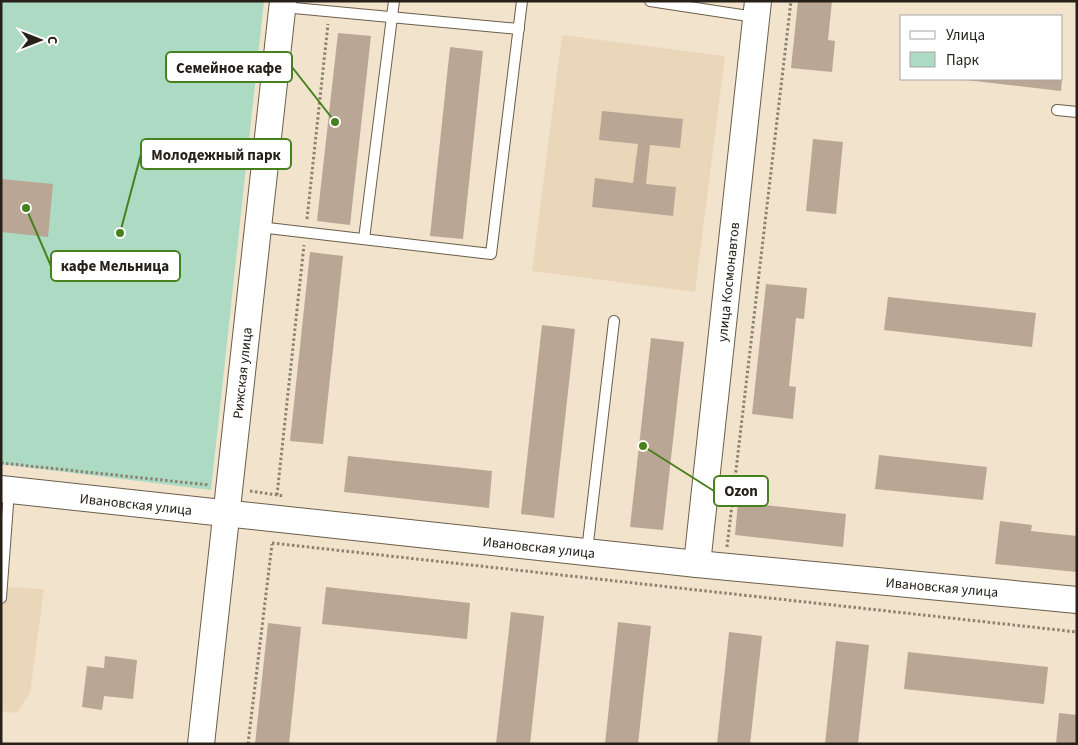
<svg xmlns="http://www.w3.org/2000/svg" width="1078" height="745" viewBox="0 0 1078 745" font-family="'Source Sans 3',sans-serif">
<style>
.built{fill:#ead7ba}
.green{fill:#addac3}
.building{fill:#baa694}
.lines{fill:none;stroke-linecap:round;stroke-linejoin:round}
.service-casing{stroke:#6a5e4a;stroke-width:12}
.tertiary-casing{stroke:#6a5e4a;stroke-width:28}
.path{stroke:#8c8272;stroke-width:3;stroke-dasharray:2.5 2.5;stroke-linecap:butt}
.service{stroke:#fff;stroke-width:10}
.tertiary{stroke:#fff;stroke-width:26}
.labels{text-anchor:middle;stroke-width:4;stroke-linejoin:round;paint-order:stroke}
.street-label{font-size:14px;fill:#262018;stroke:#fff}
.leader{fill:none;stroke:#46811d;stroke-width:2}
.callout-dot{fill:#46811d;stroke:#fff;stroke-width:2}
.callout{fill:#fff;stroke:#46811d;stroke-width:2}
.callout-label{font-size:15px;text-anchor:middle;font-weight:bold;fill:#262018}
</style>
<rect width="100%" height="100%" fill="#f2e3cc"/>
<!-- built -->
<g class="built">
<path d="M562,35L725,56L695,292L532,271Z"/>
<path d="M1,587L44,589L30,693L17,713L1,711Z"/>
</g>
<!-- green -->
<path class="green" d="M1,1H264L211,490L1,464Z"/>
<!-- building -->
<g class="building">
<path d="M798,1H832L828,40L835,41L832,72L791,68Z"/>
<path d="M338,33L371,36L350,225L317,221Z"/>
<path d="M450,47L483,51L463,239L430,236Z"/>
<path d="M957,79H1062L1061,91Z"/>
<path d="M602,111L683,119L680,148L650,145L646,184L676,187L673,216L592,207L595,178L633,183L638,144L599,140Z"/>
<path d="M813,139L843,142L836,214L806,211Z"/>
<path d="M1,179L53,184L48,237L1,232Z"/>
<path d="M310,252L343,256L323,444L290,441Z"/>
<path d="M766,284L807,288L804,319L796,318L789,386L796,387L793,419L752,414Z"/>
<path d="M888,297L1036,313L1032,347L884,330Z"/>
<path d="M542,325L575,329L554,518L521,514Z"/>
<path d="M651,338L684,342L663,530L630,527Z"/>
<path d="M879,455L987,467L983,500L875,489Z"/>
<path d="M348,456L492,471L489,508L344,492Z"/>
<path d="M738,502L846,514L843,547L735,535Z"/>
<path d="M1000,521L1032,525L1031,531L1077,536V572L995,564Z"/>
<path d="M326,587L470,603L467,639L322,624Z"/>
<path d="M511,612L544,616L530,744H496Z"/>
<path d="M618,622L651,626L638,744H605Z"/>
<path d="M268,623L301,627L289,744H255Z"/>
<path d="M729,632L762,636L750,744H717Z"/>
<path d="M836,641L869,645L858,744H825Z"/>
<path d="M908,652L1048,667L1044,704L904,689Z"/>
<path d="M105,656L137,660L133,699L104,696L102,710L82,707L87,666L104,668Z"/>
<path d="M1059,713L1077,715V744H1056Z"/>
</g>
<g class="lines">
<defs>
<g id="service">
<path d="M650,1L755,17"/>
<path d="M283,7L519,29"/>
<path d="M1057,110L1077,112"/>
<path d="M259,227L491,254L522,1"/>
<path d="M364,239L394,1"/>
<path d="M587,551L614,321"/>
<path d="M1,598L9,491"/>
</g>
<g id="tertiary">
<path d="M1,489L697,564L1077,600"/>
<path d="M697,564L758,1"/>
<path d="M201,744L283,1"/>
</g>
</defs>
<!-- service casing -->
<use href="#service" class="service-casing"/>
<!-- tertiary casing -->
<use href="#tertiary" class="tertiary-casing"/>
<!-- path -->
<g class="path">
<path d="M307,219L328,24"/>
<path d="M1,463L209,485"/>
<path d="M250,491L284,496"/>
<path d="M277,495L304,245"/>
<path d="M272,543L1077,632"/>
<path d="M727,547L791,1"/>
<path d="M248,744L272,544"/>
</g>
<!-- service -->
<use href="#service" class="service"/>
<!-- tertiary -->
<use href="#tertiary" class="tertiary"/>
</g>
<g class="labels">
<!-- street labels -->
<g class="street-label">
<text transform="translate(728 282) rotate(-84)" y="5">улица Космонавтов</text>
<text transform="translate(242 373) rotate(-84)" y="5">Рижская улица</text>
<text transform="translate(136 504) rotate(6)" y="5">Ивановская улица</text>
<text transform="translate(539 547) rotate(6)" y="5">Ивановская улица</text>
<text transform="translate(942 587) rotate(5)" y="5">Ивановская улица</text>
</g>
</g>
<!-- callouts -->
<path class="leader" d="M335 122L292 67M120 233L141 154M26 208L51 266M643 446L714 491"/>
<g class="callout-dot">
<circle cx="335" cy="122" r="5"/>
<circle cx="120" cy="233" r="5"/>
<circle cx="26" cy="208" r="5"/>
<circle cx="643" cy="446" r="5"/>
</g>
<g class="callout">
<rect x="166" y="52" width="126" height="30" rx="5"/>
<rect x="141" y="139" width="150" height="30" rx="5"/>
<rect x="51" y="251" width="129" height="30" rx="5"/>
<rect x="714" y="476" width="54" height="30" rx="5"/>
</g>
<g class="callout-label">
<text x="229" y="73">Семейное кафе</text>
<text x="216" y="160">Молодежный парк</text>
<text x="115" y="271">кафе Мельница</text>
<text x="741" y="496">Ozon</text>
</g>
<!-- border -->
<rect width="1078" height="745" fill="none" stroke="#262018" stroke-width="5"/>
<!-- legend -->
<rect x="900" y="15" width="162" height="65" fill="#ffffff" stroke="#a8a6a3"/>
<rect x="910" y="31" width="25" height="8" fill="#ffffff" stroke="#a8a6a3"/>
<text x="946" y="40" font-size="15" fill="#262018">Улица</text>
<rect x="910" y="52" width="25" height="15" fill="#addac3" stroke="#a8a6a3"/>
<text x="946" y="65" font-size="15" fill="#262018">Парк</text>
<!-- north arrow -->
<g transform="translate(40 40) rotate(90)" stroke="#ffffff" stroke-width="4" paint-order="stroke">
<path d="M0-4L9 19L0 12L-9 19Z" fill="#262018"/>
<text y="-8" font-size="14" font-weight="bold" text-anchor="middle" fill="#262018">С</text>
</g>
</svg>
